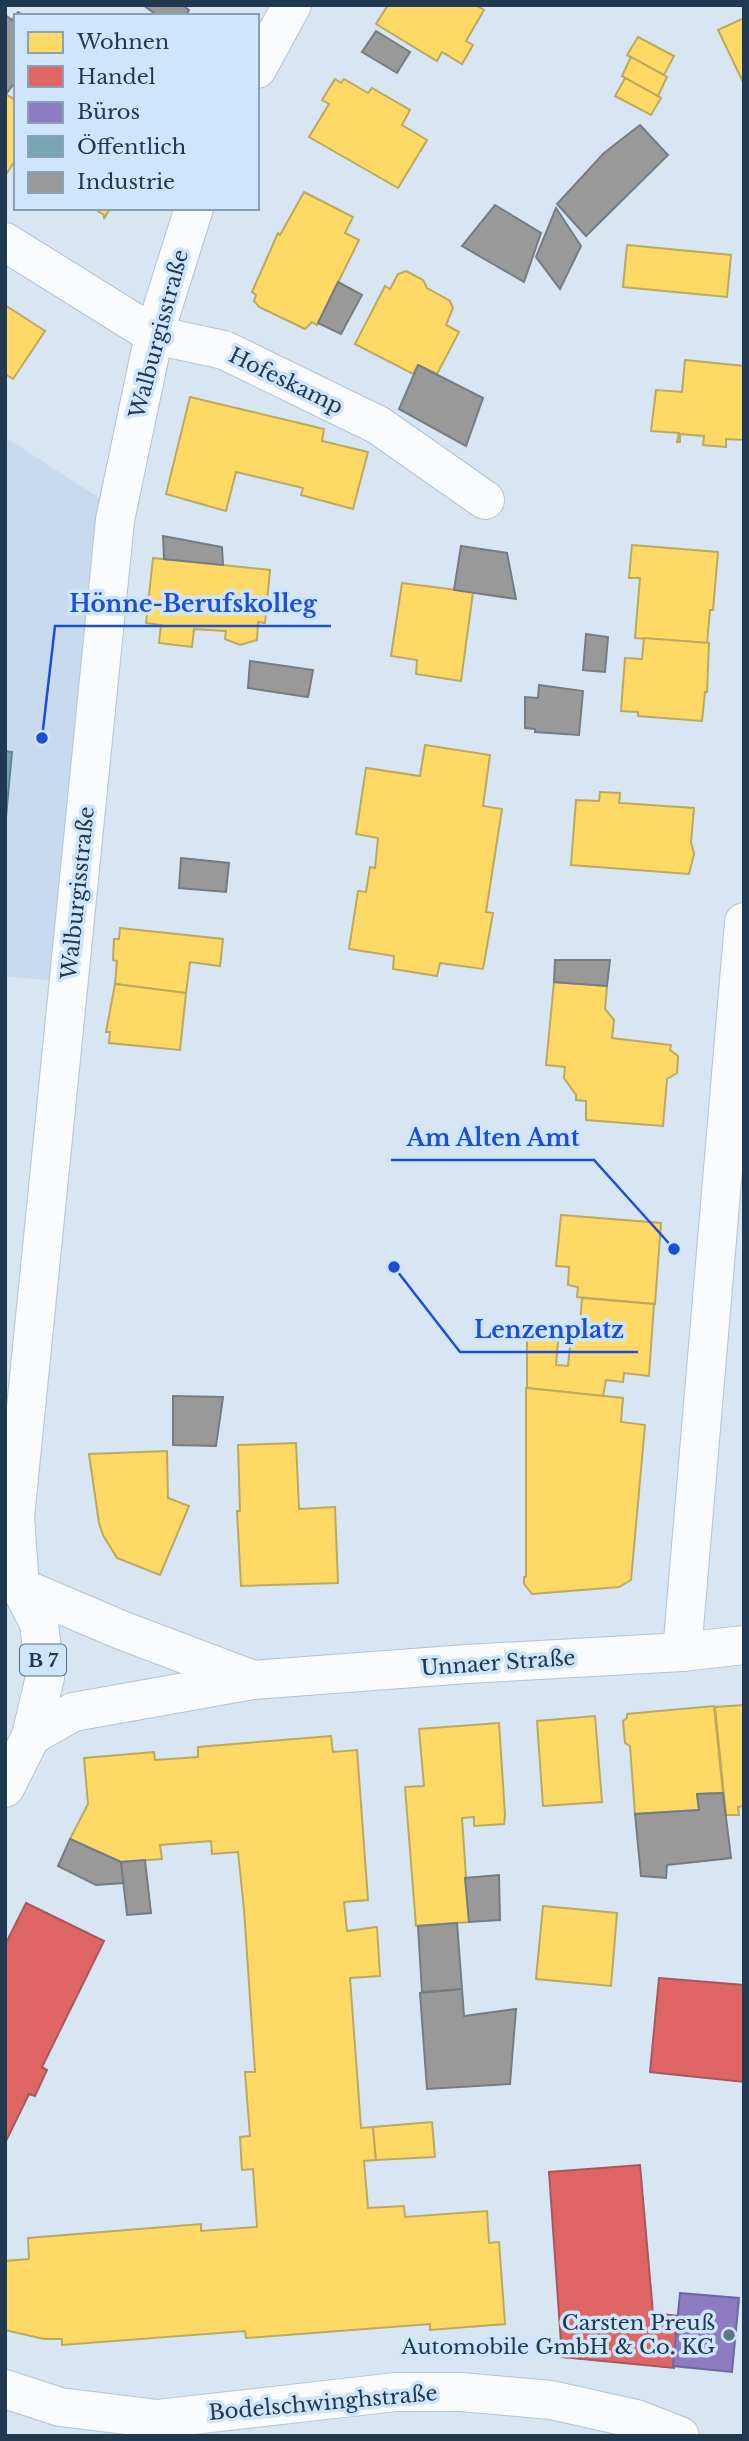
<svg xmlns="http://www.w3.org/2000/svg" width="749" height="2441" viewBox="0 0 749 2441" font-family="'Libre Baskerville',serif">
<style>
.built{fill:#c7daee}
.homes{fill:#ffd966;stroke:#bca95f;stroke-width:2}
.shops{fill:#e06666;stroke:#a7585f;stroke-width:2}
.offices{fill:#8e7cc3;stroke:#6d68a0;stroke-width:2}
.public{fill:#76a5af;stroke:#5c8592;stroke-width:2}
.industry{fill:#999;stroke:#757c83;stroke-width:2}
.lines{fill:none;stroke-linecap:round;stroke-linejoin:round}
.street-casing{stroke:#b2c3d4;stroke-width:40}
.primary-casing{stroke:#b2c3d4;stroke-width:40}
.street{stroke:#f9fbfd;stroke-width:38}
.primary{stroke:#f9fbfd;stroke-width:38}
.poi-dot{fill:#617589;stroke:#cee5fc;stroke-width:2.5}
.labels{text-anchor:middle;stroke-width:7;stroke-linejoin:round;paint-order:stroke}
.shield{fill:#cee5fc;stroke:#556d84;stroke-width:2}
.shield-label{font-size:19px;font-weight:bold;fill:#213950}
.street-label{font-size:21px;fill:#213950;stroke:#cee5fc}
.poi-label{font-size:21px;fill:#213950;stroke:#cee5fc;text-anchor:end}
.leader{fill:none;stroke:#1d4ed8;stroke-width:2.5}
.callout-dot{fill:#1d4ed8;stroke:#cee5fc;stroke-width:2.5}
.callout-label{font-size:23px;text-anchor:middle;font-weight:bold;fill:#1d4ed8;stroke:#cee5fc;stroke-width:7;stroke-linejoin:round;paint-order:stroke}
</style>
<rect width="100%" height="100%" fill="#d8e5f2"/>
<!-- built -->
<path class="built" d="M5,437L102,500L55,981L5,976Z"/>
<!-- homes -->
<g class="homes">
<path d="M388,5H475L484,10L466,41L473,45L462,64L442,52L437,61L376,24Z"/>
<path d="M744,18V84L718,30Z"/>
<path d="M638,37L674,56L664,75L627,55Z"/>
<path d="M631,57L667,77L658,96L622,76Z"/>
<path d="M625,78L661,98L651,115L615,96Z"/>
<path d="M335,79L341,83L344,79L368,93L372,88L410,110L402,125L427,140L398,188L309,137L329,104L322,100Z"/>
<path d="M5,94L16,100V159L5,176Z"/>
<path d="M304,192L353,217L345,233L359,240L317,325L312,322L305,329L259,307L254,301L256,295L252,292L278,233L280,235Z"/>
<path d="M93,208H110L104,219V215Z"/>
<path d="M627,245L731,255L727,297L623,287Z"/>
<path d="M406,271L423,280L427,288L450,301L453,308L446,325L459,332L437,374L418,365L413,374L355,344L385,286L390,289L398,274Z"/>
<path d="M5,305L45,331L13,379L5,374Z"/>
<path d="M685,360L744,366V440L726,439V447L703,445L704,436L680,434V442H677L679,433L651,431L656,390L682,392Z"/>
<path d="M190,397L324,429L322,441L368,452L353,509L301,495L303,488L236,472L226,511L166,494Z"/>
<path d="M632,545L718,552L713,610H710L707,643L635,638L640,578H629Z"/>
<path d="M153,558L270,570L265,623L258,622L257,640L240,645L225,639L226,631L194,629L192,647L159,643L161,625L146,623Z"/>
<path d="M402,583L473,592L461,681L416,674L417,660L391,656Z"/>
<path d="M644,638L709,643L707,692H705L702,721L638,716V712L621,711L625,658L642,659Z"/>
<path d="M425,745L490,755L483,806L502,809L486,912L493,913L483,969L440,963L437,976L393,969L394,956L349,949L358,891L366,892L370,867L375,868L378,838L356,834L366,768L420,776Z"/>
<path d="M600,792L620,793L619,803H620L694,808L691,842L694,854L689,874L571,865L576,800L599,801Z"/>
<path d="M120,928L223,939L220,966L190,962L186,993L115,984L117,961L113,960L114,939H119Z"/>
<path d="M554,982L607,986L605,1009L614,1020L612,1038L671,1045L670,1050L678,1056L677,1073L667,1079L663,1126L586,1120V1101L576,1100V1095L564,1078L565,1067L546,1065Z"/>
<path d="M115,984L186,993L180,1050L109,1043L110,1032H106Z"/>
<path d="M561,1215L661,1223L655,1304L577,1297L578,1287L568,1285L569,1267L556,1266Z"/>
<path d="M582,1298L654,1304L649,1376L624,1373L623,1382L606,1380L603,1396L527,1388V1327L559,1331L556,1365L568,1366L571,1336L579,1337Z"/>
<path d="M526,1388L623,1398L621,1422L645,1425L631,1580L619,1587L532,1594L524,1584V1577H526Z"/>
<path d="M296,1443L299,1509L335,1507L338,1583L241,1586L237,1511H240L238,1445Z"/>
<path d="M167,1451L168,1498L189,1506L160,1575L117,1558L103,1535L99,1523L89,1454Z"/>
<path d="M744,1705V1806L738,1807L739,1815H726L715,1707Z"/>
<path d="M714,1706L723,1793L697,1794L699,1810L635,1814L630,1746L625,1743L623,1721L627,1718V1714Z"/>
<path d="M595,1716L602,1802L543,1806L537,1721Z"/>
<path d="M499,1723L505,1815L504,1824L474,1826V1817L462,1818L469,1922L416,1926L405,1787L424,1786L419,1729Z"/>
<path d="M331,1736L333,1752L357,1750L368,1900L344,1902L347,1931L377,1927L380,1976L350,1978L361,2128L373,2127L376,2160L364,2161L368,2208L404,2206L405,2217L487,2211L489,2243L499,2242L505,2324L430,2330V2324L246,2338L245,2331L62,2345V2339H44L5,2330V2261L29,2259L28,2238L201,2224V2231L257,2227L253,2169L242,2170L240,2137L250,2136L245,2072H255L244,1909L238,1852L212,1854L211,1841L160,1845L162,1859L121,1862L70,1839L88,1804L84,1758L154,1752L155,1760L198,1757V1747Z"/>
<path d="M543,1906L617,1913L611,1986L536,1979Z"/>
<path d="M432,2122L435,2157L376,2160L373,2127Z"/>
</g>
<!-- shops -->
<g class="shops">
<path d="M26,1903L104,1941L42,2067L47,2070L35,2096L29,2094L5,2143V1945Z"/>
<path d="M659,1978L744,1985V2082L650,2072Z"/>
<path d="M640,2165L653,2313L678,2316L674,2368L562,2357L549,2172Z"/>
</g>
<!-- offices -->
<path class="offices" d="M680,2293L739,2298L732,2372L673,2366Z"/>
<!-- public -->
<path class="public" d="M5,751L12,752L5,828Z"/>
<!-- industry -->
<g class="industry">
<path d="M143,5H182L189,10L186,16H158Z"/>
<path d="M18,12L25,16H16V81L6,94L5,15L12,20Z"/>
<path d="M376,31L410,52L397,73L362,52Z"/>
<path d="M640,125L668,155L586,236L557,204L604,153Z"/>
<path d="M495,205L541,233L524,282L462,246Z"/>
<path d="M556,208L581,246L560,289L536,257Z"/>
<path d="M338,282L362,295L341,334L318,323Z"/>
<path d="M418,365L483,398L466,446L399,409Z"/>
<path d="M163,536L222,547L223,565L164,559Z"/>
<path d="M461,546L507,553L516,599L454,590Z"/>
<path d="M586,634L608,637L605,672L583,670Z"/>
<path d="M250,661L313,670L308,697L248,688Z"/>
<path d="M539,685L583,691L579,735L535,732V729L525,728V697L538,698Z"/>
<path d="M181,858L229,863L226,892L179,888Z"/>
<path d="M555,960H610L607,986L554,982Z"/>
<path d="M173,1396L223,1397L216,1446L173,1445Z"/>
<path d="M723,1793L731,1858L667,1865L666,1878L641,1876L635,1814L699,1810L697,1794Z"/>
<path d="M70,1839L121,1862L124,1883L96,1885L58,1866Z"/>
<path d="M145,1860L151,1913L127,1915L121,1862Z"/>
<path d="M499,1875L500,1920L469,1922L465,1878Z"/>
<path d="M457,1923L462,1989L422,1992L418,1926Z"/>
<path d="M462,1989L464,2016L516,2009L510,2084L427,2089L420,1993Z"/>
</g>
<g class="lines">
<defs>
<g id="street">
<path d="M257,69L292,5"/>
<path d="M194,208L154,335L115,520L15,1517L20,1587L121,1630L253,1680"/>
<path d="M5,242L154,335L224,350L378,425L485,500"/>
<path d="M682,1652L744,922"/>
<path d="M31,1736L73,1712L253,1680L467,1664L682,1652L744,1645"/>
<path d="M5,2389L60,2407L158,2419L396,2392H461L551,2400L636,2419L680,2436"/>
</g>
<path id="primary" d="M5,1579L20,1587L39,1623L45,1677L31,1736L5,1788"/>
</defs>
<!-- street casing -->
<use href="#street" class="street-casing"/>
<!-- primary casing -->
<use href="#primary" class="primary-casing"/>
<!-- street -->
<use href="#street" class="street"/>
<!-- primary -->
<use href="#primary" class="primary"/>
</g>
<!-- markers -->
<circle class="poi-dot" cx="729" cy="2335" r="7"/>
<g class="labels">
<!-- shield labels -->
<rect class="shield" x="20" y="1644.5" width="46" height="31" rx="5"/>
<g class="shield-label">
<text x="43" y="1667">B 7</text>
</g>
<!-- street labels -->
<g class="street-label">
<text transform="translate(159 334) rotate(-75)" y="7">Walburgisstraße</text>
<text transform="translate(286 381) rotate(26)" y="7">Hofeskamp</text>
<text transform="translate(78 893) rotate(-84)" y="7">Walburgisstraße</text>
<text transform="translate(498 1663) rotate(-4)" y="7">Unnaer Straße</text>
<text transform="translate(323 2403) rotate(-5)" y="7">Bodelschwinghstraße</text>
</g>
<!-- poi labels -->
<g class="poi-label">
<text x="715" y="2330">Carsten Preuß<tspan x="715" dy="24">Automobile GmbH &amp; Co. KG</tspan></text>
</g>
</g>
<!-- callouts -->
<path class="leader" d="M42 738L55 626H331M674 1249L594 1160H391M394 1267L460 1352H638"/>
<g class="callout-dot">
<circle cx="42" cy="738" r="7"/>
<circle cx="674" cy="1249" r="7"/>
<circle cx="394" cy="1267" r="7"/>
</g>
<g class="callout-label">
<text x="193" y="612">Hönne-Berufskolleg</text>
<text x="493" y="1146">Am Alten Amt</text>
<text x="549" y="1338">Lenzenplatz</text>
</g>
<!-- border -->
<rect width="749" height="2441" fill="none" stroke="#213950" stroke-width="14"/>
<!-- legend -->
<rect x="14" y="14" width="245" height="196" fill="#cee5fc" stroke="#89a0b7" stroke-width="2"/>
<rect x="28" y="32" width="35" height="21" fill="#ffd966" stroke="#89a0b7" stroke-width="2"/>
<text x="77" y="49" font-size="21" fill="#213950">Wohnen</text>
<rect x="28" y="66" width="35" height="21" fill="#e06666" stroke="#89a0b7" stroke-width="2"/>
<text x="77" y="84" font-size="21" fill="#213950">Handel</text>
<rect x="28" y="102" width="35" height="21" fill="#8e7cc3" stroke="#89a0b7" stroke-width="2"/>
<text x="77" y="119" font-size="21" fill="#213950">Büros</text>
<rect x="28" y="136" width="35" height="21" fill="#76a5af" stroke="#89a0b7" stroke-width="2"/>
<text x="77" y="154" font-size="21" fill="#213950">Öffentlich</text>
<rect x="28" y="172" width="35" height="21" fill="#999999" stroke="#89a0b7" stroke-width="2"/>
<text x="77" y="189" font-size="21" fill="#213950">Industrie</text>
</svg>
